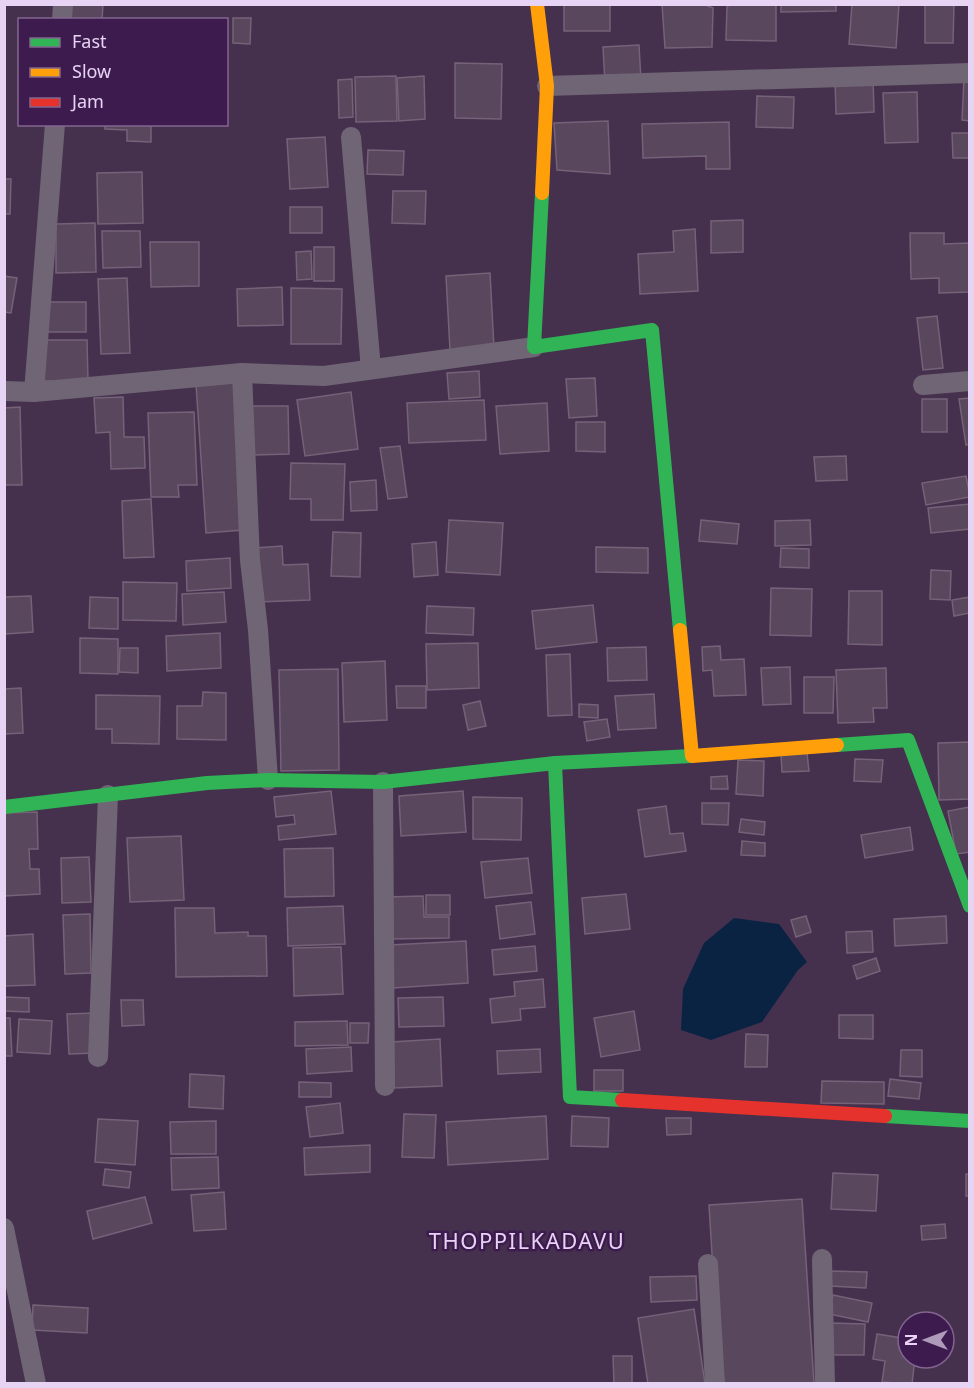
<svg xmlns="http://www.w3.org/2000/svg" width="974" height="1388" viewBox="0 0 974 1388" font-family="'Noto Sans',sans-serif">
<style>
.water{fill:#0b2343}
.building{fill:#59475d;stroke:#756278;stroke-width:1.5}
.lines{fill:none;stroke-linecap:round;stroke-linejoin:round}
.street{stroke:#706575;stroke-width:20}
.fast{stroke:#30b455;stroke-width:14}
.slow{stroke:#ff9f0a;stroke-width:14}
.jam{stroke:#e5322d;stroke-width:14}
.labels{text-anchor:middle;stroke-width:5;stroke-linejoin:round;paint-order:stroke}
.neighbourhood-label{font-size:22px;letter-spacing:1.5px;fill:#e7d3f3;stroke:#3e1b4e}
</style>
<rect width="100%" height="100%" fill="#45314e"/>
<!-- water -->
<path class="water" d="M734,918L779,924L807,962L798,970L762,1022L711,1040L681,1030L683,989L704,943Z"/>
<!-- building -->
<g class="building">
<path d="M63,4H103L102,20H62Z"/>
<rect x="564" y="4" width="46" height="27"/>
<path d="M662,4H703L713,8L712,47L665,48Z"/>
<path d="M736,4H776V41L726,40L727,6Z"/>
<path d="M781,4H836V11L781,12Z"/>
<path d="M852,4H899L896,48L849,44Z"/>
<path d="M925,4H954L953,43H925Z"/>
<path d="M233,18H251L250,44L233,43Z"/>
<path d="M639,45L641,81L605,83L603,47Z"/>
<path d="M455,63L502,64L501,119L455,118Z"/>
<path d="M396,76L397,121L356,122L355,77Z"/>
<path d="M424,76L425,119L399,121L397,78Z"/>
<path d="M873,78L874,112L836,114L835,79Z"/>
<path d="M352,79L353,117L339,118L338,80Z"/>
<path d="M964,79L970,80V121L962,120Z"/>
<path d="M917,92L918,142L885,143L883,93Z"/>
<path d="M757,96L794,97L793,128L756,127Z"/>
<path d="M608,121L610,174L557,170L554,123Z"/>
<path d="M729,122L730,169H706V156L643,158L642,124Z"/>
<path d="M105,124H151V142L127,141V130L105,129Z"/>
<path d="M952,133H970V158H953Z"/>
<path d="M325,137L328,187L290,189L287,139Z"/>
<path d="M368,150L404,151L403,175L367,174Z"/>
<path d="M142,172L143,223L98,224L97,173Z"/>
<path d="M4,179H11L10,214H4Z"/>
<path d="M393,191H426L425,224L392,223Z"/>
<rect x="290" y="207" width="32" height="26"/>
<path d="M743,220V252L711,253V221Z"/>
<path d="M95,223L96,272L56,273V224Z"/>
<path d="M695,229L698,291L640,294L638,254L674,252L673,231Z"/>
<path d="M102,231H140L141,267L103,268Z"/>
<path d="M910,233H944V244L970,243V292L939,293V278L911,279Z"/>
<path d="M150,242H199V286L151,287Z"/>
<rect x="314" y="247" width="20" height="34"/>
<path d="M311,251L312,279L297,280L296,252Z"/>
<path d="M490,273L494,348L450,350L446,276Z"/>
<path d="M4,276L17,278L11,313L4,312Z"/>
<path d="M127,278L130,353L101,354L98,279Z"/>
<path d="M282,287L283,325L238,326L237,289Z"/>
<path d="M291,288L342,289L341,344H291Z"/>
<rect x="44" y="302" width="42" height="30"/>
<path d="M937,316L943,368L923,370L917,318Z"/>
<path d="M43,340H87L88,381H43Z"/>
<path d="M479,371L480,397L449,399L447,373Z"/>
<path d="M595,378L597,416L569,418L566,379Z"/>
<path d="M234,381L243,530L206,533L196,384Z"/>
<path d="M351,392L358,449L305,456L297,400Z"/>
<path d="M123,397L124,437H144L145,468L111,469L110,432L96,433L94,398Z"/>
<path d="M970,398V444L966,445L959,399Z"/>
<rect x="922" y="399" width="25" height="33"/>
<path d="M484,400L486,440L409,443L407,403Z"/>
<path d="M547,403L549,451L500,454L496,406Z"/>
<path d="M248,406H288L289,454L250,455Z"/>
<path d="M20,407L22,485H4V408Z"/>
<path d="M194,412L197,485H178L179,497H151L148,413Z"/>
<path d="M576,422H605V452L576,451Z"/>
<path d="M400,446L407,497L388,499L380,448Z"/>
<path d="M846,456L847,480L816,481L814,457Z"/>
<path d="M291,463L345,464L343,520H311V499H290Z"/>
<path d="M966,476L970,497L926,505L922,483Z"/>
<path d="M376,480L377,510L351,511L350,482Z"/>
<path d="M151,499L154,557L124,558L122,501Z"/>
<path d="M970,504V529L931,533L928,508Z"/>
<path d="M449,520L503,523L500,575L446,572Z"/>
<path d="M701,520L739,524L737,544L699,541Z"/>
<path d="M810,520L811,545L775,546V521Z"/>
<path d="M333,532L361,533L360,577L331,576Z"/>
<path d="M436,542L438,575L414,577L412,544Z"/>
<path d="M282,546L283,565L308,564L310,600L257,602L255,548Z"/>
<path d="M596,547L648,548V573L596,572Z"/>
<path d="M781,548L809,549V568L780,567Z"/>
<path d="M230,558L231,588L187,591L186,561Z"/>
<path d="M931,570L951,571L950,600L930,599Z"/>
<path d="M123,582L177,583L176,621L123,620Z"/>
<path d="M771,588L812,589L811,636L770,635Z"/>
<path d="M849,591H882V645L848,644Z"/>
<path d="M224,592L226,622L183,625L182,594Z"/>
<path d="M31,596L33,632L5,634L4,597Z"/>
<path d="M90,597L118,598V629L89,628Z"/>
<path d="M970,597V613L954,616L952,600Z"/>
<path d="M593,605L597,642L536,649L532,611Z"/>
<path d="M427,606L474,608L473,635L426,633Z"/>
<path d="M220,633L221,668L167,671L166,636Z"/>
<path d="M80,638L118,639V674L80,673Z"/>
<path d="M478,643L479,688L427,690L426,644Z"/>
<path d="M720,646L721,660L744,659L746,695L714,696L712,670L703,671L702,647Z"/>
<path d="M646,647L647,680L608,681L607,648Z"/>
<path d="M120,648H138V673L119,672Z"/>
<path d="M570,654L572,715L548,716L546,655Z"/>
<path d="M385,661L387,720L344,722L342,663Z"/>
<path d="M790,667L791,704L763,705L761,668Z"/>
<path d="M886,668L887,708H873L874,722L838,723L836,670Z"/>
<path d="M338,669L339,770L281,771L279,670Z"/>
<path d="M804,677H834L833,713H804Z"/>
<path d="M396,686H426V708H397Z"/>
<path d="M21,688L23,733L4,734V689Z"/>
<path d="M203,692L226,693V740L177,739V706H202Z"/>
<path d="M654,694L656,728L618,730L615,696Z"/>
<path d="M96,695L160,696L159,744L112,743V729H96Z"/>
<path d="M480,701L486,726L468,730L463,705Z"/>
<path d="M579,704L598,705V718L579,717Z"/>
<path d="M607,719L610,737L587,741L584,722Z"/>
<path d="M970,742V799L939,800L938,743Z"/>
<path d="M807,753L809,771L782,772L781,755Z"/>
<path d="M855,759L883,760L881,782L854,781Z"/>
<path d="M738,760L764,761L763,796L736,794Z"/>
<path d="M727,776L728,789H711V777Z"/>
<path d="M331,791L336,834L279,840L278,826L295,824L294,815L276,817L274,797Z"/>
<path d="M463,791L466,832L401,836L399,796Z"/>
<path d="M473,797L522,798L521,840L473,839Z"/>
<path d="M702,803H729L728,825L702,824Z"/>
<path d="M666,806L670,834L683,833L686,851L645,857L638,810Z"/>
<path d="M970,807V852L956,854L948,811Z"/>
<path d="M37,812L38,849H29L30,869H39L40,894L4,896V813Z"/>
<path d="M741,819L765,822L764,835L739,832Z"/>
<path d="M910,827L913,850L865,858L861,835Z"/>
<path d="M181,836L184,900L130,902L127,838Z"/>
<path d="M742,841L765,843V856L741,855Z"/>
<path d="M333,848L334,896L285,897L284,849Z"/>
<path d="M89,857L91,902L62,903L61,858Z"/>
<path d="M528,858L532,893L485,898L481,862Z"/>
<path d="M626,894L630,929L585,934L582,898Z"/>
<rect x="426" y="895" width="24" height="20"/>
<path d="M423,896L424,917H449V938L387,939L386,897Z"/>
<path d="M531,902L535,934L500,939L496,906Z"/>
<path d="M343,906L345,944L288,946L287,908Z"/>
<path d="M175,908H214L215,933L248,932V936H266L267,976L176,977Z"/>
<path d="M90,914L91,973L65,974L63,915Z"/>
<path d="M806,916L811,932L796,937L791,920Z"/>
<path d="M946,916L947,943L895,946L894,919Z"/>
<path d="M872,931L873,952L847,953L846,932Z"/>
<path d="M33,934L35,985L4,986V936Z"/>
<path d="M466,941L468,983L393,988L390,945Z"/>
<path d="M535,946L537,971L494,975L492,950Z"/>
<path d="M341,947L343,994L294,996L293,948Z"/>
<path d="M876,958L880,971L857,979L853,966Z"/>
<path d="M543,979L545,1007L520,1009L521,1020L492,1023L490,999L515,996L514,982Z"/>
<path d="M4,997L29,998V1012L4,1011Z"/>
<path d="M443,997L444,1026L399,1027L398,998Z"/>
<path d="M121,1000H143L144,1025L122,1026Z"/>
<path d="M634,1011L640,1050L601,1057L594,1018Z"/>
<path d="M95,1013L96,1053L69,1054L67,1014Z"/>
<path d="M839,1015H873V1039L839,1038Z"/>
<path d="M4,1018H10L12,1056H4Z"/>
<path d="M19,1019L52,1021L50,1054L17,1052Z"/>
<path d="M347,1021L348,1045L295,1046V1022Z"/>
<path d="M350,1023H369L368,1043H350Z"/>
<path d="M746,1034L768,1035L767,1067H745Z"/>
<path d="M440,1039L442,1086L393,1088L391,1042Z"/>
<path d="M351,1047L352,1071L307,1074L306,1049Z"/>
<path d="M540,1049L541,1072L498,1074L497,1051Z"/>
<path d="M901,1050H922V1077L900,1076Z"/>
<rect x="594" y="1070" width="29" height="21"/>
<path d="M190,1074L224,1076L223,1109L189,1107Z"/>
<path d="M890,1079L921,1083L919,1099L888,1096Z"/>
<path d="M822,1081L884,1082V1104L821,1103Z"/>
<path d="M299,1082L331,1083V1097H299Z"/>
<path d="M340,1103L343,1133L310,1137L306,1107Z"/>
<path d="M404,1114L436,1115L434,1158L402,1157Z"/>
<path d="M546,1116L548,1159L448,1165L446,1122Z"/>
<path d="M572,1116L609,1118L608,1147L571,1146Z"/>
<path d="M666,1118H691V1134L667,1135Z"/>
<path d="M98,1119L138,1121L135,1165L95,1162Z"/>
<path d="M216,1121V1154H171L170,1122Z"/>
<path d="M370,1145V1172L305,1175L304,1148Z"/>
<path d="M218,1157L219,1188L172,1190L171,1158Z"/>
<path d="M105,1169L131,1172L129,1188L103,1185Z"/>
<path d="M833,1173L878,1175L876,1211L831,1209Z"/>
<rect x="966" y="1174" width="4" height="22"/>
<path d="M224,1192L226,1229L194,1231L191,1195Z"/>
<path d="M145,1197L152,1223L93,1239L87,1211Z"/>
<path d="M802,1199L814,1384H720L709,1205Z"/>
<path d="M945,1224L946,1238L922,1240L921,1226Z"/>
<path d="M830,1271L867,1272L866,1288L830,1286Z"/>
<path d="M696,1276L697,1300L651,1302L650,1277Z"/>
<path d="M833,1295L872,1303L868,1322L829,1314Z"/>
<path d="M33,1305L88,1308L87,1333L32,1330Z"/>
<path d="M694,1309L705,1384H648L638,1318Z"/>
<path d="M831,1323L865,1324L864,1355H831Z"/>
<path d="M877,1334L908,1339V1358H915L912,1384L882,1382L885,1361L873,1359Z"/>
<path d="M613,1356H632V1384H614Z"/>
</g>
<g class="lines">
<!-- street -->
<g class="street">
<path d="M62,20L63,4"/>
<path d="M547,86L970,73"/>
<path d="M351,137L371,369"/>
<path d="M242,373L250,560L258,630L268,780"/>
<path d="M923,385L970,381"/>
<path d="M4,391L34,392L242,373L324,376L534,347"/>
<path d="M34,392L55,124"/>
<path d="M383,782L385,1086"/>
<path d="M98,1057L108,795"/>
<path d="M4,1228L36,1384"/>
<path d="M822,1259L825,1384"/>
<path d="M708,1264L715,1384"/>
</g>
<!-- fast -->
<g class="fast">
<path d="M542,193L534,347L652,330L680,630"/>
<path d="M837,745L908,740L970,906"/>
<path d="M555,763L570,1097L622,1100"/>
<path d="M4,807L207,783L268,780L383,782L555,763L692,756"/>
<path d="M885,1116L970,1121"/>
</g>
<!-- slow -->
<g class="slow">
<path d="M537,4L547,86L542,193"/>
<path d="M680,630L692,756L837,745"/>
</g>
<!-- jam -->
<path class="jam" d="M622,1100L885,1116"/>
</g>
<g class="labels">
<!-- neighbourhood labels -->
<g class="neighbourhood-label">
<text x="527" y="1249">THOPPILKADAVU</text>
</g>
</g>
<!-- border -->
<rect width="974" height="1388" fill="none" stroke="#e7d3f3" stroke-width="12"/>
<!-- legend -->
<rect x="18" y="18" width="210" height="108" fill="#3e1b4e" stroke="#826590" stroke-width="1.5"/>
<rect x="30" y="38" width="30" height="9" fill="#30b455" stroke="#826590" stroke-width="1.5"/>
<text x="72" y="48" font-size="18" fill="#e7d3f3">Fast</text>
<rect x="30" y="68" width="30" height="9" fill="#ff9f0a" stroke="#826590" stroke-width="1.5"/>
<text x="72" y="78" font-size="18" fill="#e7d3f3">Slow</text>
<rect x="30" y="98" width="30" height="9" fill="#e5322d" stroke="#826590" stroke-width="1.5"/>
<text x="72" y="108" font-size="18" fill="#e7d3f3">Jam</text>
<!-- north arrow -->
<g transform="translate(926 1340) rotate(270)"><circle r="28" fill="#3e1b4e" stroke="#826590" stroke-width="1.5"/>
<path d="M0-4.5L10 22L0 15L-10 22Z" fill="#ae9ab9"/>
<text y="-9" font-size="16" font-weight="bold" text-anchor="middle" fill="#e7d3f3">N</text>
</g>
</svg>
